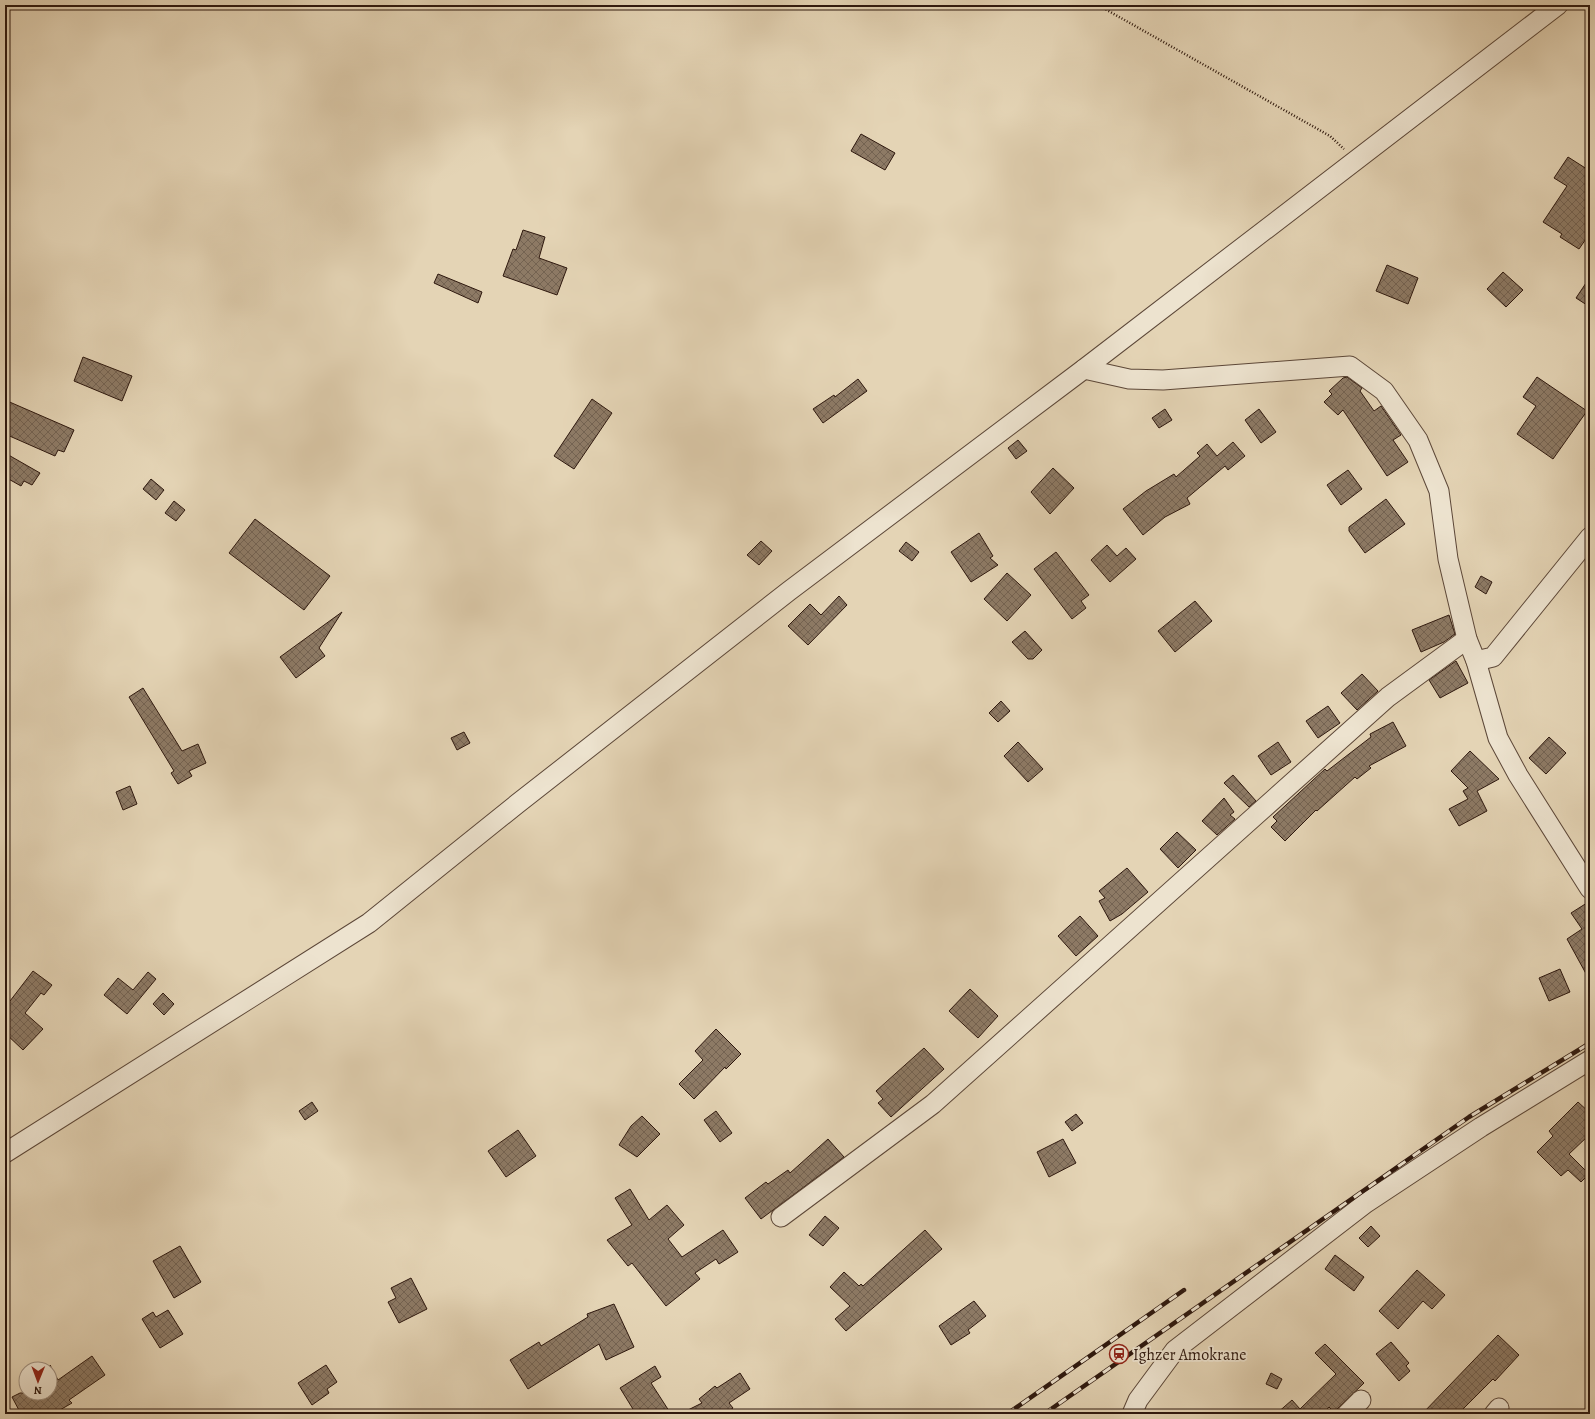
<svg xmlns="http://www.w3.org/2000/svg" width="1595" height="1419" viewBox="0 0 1595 1419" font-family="Alegreya,serif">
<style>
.building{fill:url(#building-cross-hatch);stroke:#2e180e}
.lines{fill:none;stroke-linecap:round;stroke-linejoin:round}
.minor-casing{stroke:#5c4738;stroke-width:21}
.path{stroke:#2e180e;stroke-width:2.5;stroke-dasharray:1 2;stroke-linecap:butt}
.minor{stroke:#ede3cf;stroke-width:19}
.rail-casing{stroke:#2e180e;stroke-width:4.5}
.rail{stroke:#ede3cf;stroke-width:3;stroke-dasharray:9;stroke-linecap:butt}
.labels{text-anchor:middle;stroke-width:3.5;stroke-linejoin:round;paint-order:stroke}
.poi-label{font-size:16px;fill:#2e180e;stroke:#ede3cf;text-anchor:start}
</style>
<defs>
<pattern id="building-cross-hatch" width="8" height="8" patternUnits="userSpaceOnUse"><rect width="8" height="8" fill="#8d7a65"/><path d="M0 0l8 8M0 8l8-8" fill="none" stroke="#746352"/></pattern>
</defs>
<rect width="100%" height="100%" fill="#e4d4b5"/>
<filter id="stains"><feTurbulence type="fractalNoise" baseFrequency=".005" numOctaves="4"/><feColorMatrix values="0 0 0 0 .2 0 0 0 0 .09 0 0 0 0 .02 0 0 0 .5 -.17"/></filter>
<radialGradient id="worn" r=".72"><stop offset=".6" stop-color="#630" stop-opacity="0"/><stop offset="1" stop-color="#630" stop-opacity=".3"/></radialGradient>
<!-- building -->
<g class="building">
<path d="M861,134L895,153L885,170L851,151Z"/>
<path d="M1568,157L1590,171V233L1579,249L1560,237L1562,234L1543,222L1567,186L1554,178Z"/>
<path d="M523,230L545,237L539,258L567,268L557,295L503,276L513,249L516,250Z"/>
<path d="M1387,265L1418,278L1408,304L1376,291Z"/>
<path d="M1503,272L1523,290L1506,307L1487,289Z"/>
<path d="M438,274L482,292L478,303L434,283Z"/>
<path d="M1590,277V307L1576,298Z"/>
<path d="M83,357L132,376L122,401L74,381Z"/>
<path d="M1347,377L1362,388L1360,391L1374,411L1381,406L1401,435L1393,440L1408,462L1387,476L1343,410L1338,415L1324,402L1332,394L1329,391L1343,378Z"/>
<path d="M1537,377L1587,411L1553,459L1517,434L1536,406L1523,397Z"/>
<path d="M858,379L867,391L823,423L813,409L834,395L835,397Z"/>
<path d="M592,399L612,413L574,469L554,456Z"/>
<path d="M5,400L74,430L64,452L58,450L55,456L5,434Z"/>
<path d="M1165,409L1172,420L1159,428L1152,418Z"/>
<path d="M1259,409L1276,432L1261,443L1245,420Z"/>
<path d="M1018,440L1027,451L1016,459L1008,448Z"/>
<path d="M1233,442L1245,456L1228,470L1225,466L1187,498L1190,504L1165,517L1143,535L1123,509L1146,491L1174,474L1176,477L1200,456L1197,453L1207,444L1217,456Z"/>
<path d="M5,453L40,473L32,485L24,481L21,486L5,477Z"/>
<path d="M1053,468L1074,488L1050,514L1031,492Z"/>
<path d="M1348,470L1362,489L1341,505L1327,485Z"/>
<path d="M151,479L164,490L156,500L143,489Z"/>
<path d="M1386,499L1405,524L1365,553L1349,531V527Z"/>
<path d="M174,501L185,510L176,521L165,513Z"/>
<path d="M255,519L330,576L304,610L229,553Z"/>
<path d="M979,533L993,556L990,558L998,565L971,582L951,552Z"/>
<path d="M761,541L772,551L759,565L747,555Z"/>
<path d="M906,542L919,552L912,561L899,551Z"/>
<path d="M1107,545L1117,556L1126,548L1136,559L1110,582L1091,560Z"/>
<path d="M1056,552L1089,595L1081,601L1086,608L1072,619L1034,569Z"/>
<path d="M1007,573L1031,595L1007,621L984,599Z"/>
<path d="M1481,576L1492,582L1486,594L1475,587Z"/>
<path d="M839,596L847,605L808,645L788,626L810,604L821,615Z"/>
<path d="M1195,601L1212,621L1175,652L1158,631Z"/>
<path d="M342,612L319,648L325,656L296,678L280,657Z"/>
<path d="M1449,615L1455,634L1444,642L1421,652L1412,630Z"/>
<path d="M1025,631L1042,650L1033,659H1028L1012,642Z"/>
<path d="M1456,661L1468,683L1440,698L1429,680Z"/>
<path d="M1362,674L1378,691L1357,710L1341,693Z"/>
<path d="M143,688L182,751L198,744L206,763L189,771L192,776L178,784L171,773L174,771L129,697Z"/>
<path d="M1001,701L1010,711L998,722L989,713Z"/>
<path d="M1328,706L1340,723L1318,738L1306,721Z"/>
<path d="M1393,722L1406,746L1369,766L1371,768L1357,779L1355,777L1317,811L1316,810L1285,841L1271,827L1277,821L1273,817L1325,769L1327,771L1371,737L1370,734Z"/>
<path d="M464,732L470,743L457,750L451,738Z"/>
<path d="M1549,737L1566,753L1546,774L1529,758Z"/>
<path d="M1018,742L1043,769L1028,782L1004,756Z"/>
<path d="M1278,742L1291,762L1271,775L1258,756Z"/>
<path d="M1470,751L1499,779L1477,791L1487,811L1459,826L1449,809L1468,799L1463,791L1468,788L1451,771Z"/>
<path d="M1233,775L1256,801L1249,807L1224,783Z"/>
<path d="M130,786L137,804L123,810L116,792Z"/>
<path d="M1224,798L1234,812L1230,815L1235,819L1217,835L1202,821Z"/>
<path d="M1177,832L1196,850L1178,868L1160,849Z"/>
<path d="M1127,868L1148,892L1122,914L1110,921L1099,901L1105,898L1099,891Z"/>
<path d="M1590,901V981L1567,939L1582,929L1571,913Z"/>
<path d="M1080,916L1098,936L1076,956L1058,936Z"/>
<path d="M1560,969L1570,992L1549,1001L1539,978Z"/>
<path d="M33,971L52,985L44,995L41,993L25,1013L43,1029L23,1050L5,1033V996L10,1001Z"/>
<path d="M148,972L156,979L127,1014L104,995L118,978L133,990Z"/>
<path d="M970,989L998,1016L978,1038L949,1011Z"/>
<path d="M163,993L174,1004L164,1015L153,1004Z"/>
<path d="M716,1029L741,1054L726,1069L725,1067L694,1099L679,1084L703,1060L695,1051Z"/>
<path d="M924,1048L944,1069L891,1117L878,1103L883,1099L876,1091Z"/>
<path d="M312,1102L318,1111L305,1120L299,1111Z"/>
<path d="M1578,1102L1590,1113V1130L1585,1135L1587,1137L1569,1154L1589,1174L1581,1182L1568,1170L1561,1176L1537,1152L1553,1136L1549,1131Z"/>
<path d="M716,1111L732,1133L720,1142L704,1120Z"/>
<path d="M1076,1114L1083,1123L1072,1131L1065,1122Z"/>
<path d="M642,1116L660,1134L637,1157L619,1145L631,1126Z"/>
<path d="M518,1130L536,1156L506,1177L488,1151Z"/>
<path d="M828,1139L844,1157L761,1219L745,1198L766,1182L768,1184L788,1170L790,1173Z"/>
<path d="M1063,1139L1076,1163L1049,1177L1037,1152Z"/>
<path d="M630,1189L649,1220L667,1205L684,1225L668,1239L682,1257L723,1230L738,1252L719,1264L716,1259L695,1273L700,1279L666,1306L632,1263L628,1266L607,1240L632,1225L615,1198Z"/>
<path d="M825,1216L839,1228L823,1246L809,1235Z"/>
<path d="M1371,1226L1380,1236L1368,1247L1359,1238Z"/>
<path d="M925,1230L942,1249L846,1331L835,1319L850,1306L830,1287L844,1272L859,1286L861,1284L863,1286Z"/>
<path d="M180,1246L201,1282L174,1298L153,1261Z"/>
<path d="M1335,1255L1364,1277L1354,1291L1325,1269Z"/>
<path d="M1417,1270L1445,1295L1432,1309L1423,1301L1398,1329L1379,1311Z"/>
<path d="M411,1278L427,1309L399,1323L388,1302L396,1298L391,1288Z"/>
<path d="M974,1301L986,1316L968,1330L970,1333L951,1345L939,1326Z"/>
<path d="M614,1304L634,1347L606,1360L599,1344L528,1389L510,1360L539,1342L541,1346L588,1317L587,1314Z"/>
<path d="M168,1310L183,1334L160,1348L142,1319L153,1312L156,1317Z"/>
<path d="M1498,1335L1519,1355L1495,1381L1493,1379L1458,1414H1422Z"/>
<path d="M1391,1342L1409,1363L1406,1366L1410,1371L1399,1381L1376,1354Z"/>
<path d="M1325,1344L1364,1383L1334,1412L1329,1407L1323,1414H1276L1292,1400L1300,1409L1336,1374L1315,1353Z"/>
<path d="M92,1356L105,1375L69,1400L72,1403L53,1414H21L12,1397L20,1393H50V1365L58,1380Z"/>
<path d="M326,1365L337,1382L327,1389L329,1393L312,1405L298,1383Z"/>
<path d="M655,1366L661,1377L651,1383L671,1414H636L620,1388Z"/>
<path d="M740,1373L750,1389L729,1403L733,1408L725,1414H680L702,1403L699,1399L715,1386L717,1388Z"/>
<path d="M1271,1373L1282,1379L1277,1389L1266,1384Z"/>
</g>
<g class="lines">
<defs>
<g id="minor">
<path d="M1084,369L1129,379L1163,380L1350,366L1384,391L1418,440L1439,491L1448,559L1467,639L1476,661L1498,738L1518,775L1590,889"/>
<path d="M1476,661L1493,657L1590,537"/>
<path d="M5,1153L369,923L517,804L789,591L1084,369L1558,5"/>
<path d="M781,1217L933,1104L1388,697L1467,639"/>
<path d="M1132,1414L1138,1400L1175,1350L1366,1203L1481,1127L1590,1060"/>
<path d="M1347,1414L1361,1400"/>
<path d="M1494,1414L1499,1408"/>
</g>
</defs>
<!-- minor casing -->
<use href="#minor" class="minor-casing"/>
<!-- path -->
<path class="path" d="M1098,5L1330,136L1344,149"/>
<!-- minor -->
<use href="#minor" class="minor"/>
<defs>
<g id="rail">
<path d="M1007,1414L1184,1290"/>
<path d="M1044,1414L1469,1117L1590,1043"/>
</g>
</defs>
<!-- rail casing -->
<use href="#rail" class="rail-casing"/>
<!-- rail -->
<use href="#rail" class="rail"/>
</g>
<!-- icons -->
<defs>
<symbol id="station-ring" viewBox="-11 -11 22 22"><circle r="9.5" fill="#ede3cf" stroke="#8f2418" stroke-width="1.5"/><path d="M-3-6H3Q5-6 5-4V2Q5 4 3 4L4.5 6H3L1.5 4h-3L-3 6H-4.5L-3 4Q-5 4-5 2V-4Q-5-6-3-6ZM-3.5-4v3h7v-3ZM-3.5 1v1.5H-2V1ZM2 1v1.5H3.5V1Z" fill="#8f2418"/></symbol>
</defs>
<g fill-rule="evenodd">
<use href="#station-ring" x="1108" y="1343" width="22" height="22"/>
</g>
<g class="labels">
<!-- poi labels -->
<g class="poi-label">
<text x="1133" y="1360">Ighzer Amokrane</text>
</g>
</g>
<!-- margin -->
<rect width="1595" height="1419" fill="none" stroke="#e4d4b5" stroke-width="20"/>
<rect x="6" y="6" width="1583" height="1407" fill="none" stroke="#2e180e" stroke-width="2"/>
<rect x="10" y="10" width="1575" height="1399" fill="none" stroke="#2e180e"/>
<!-- north arrow -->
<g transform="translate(38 1381) rotate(181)"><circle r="19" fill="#ede3cf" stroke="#a19282"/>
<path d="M0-3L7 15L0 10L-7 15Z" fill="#8f2418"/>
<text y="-6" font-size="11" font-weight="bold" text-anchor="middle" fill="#2e180e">N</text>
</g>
<rect width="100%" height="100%" filter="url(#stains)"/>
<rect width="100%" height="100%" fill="url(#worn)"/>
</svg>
